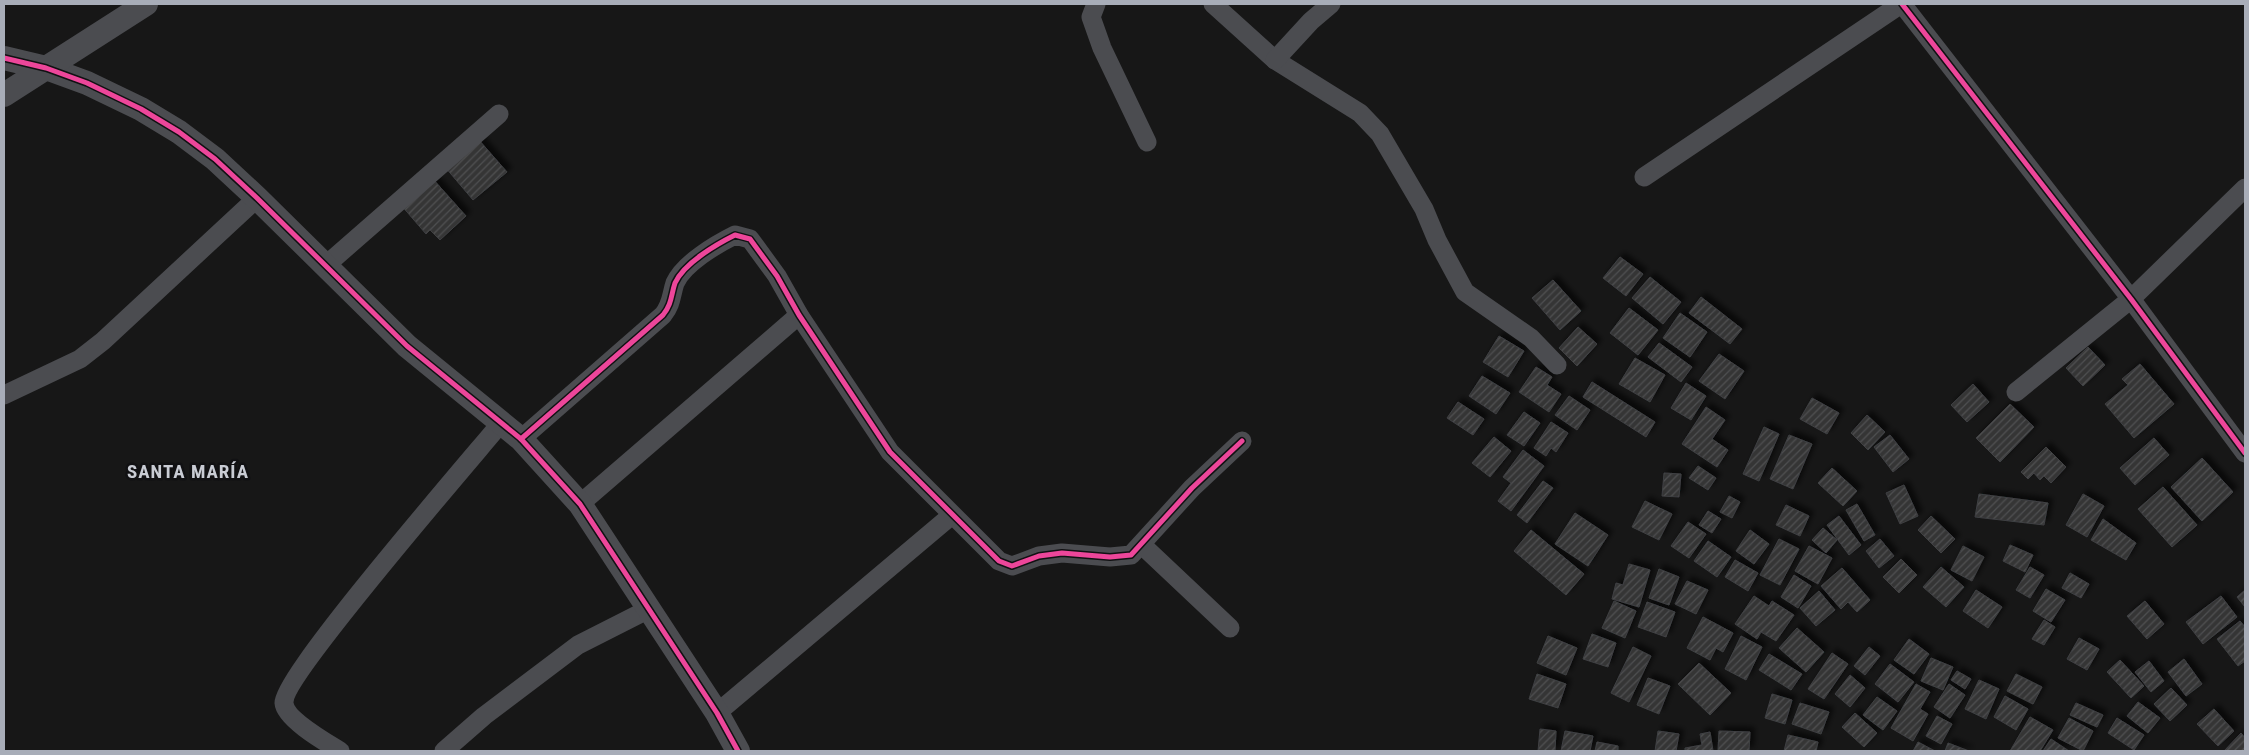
<svg xmlns="http://www.w3.org/2000/svg" width="2249" height="755" viewBox="0 0 2249 755" font-family="'Roboto Condensed',sans-serif">
<style>
.building{fill:url(#building-hatch);stroke:#3f4043;filter:url(#shadow)}
.lines{fill:none;stroke-linecap:round;stroke-linejoin:round}
.minor{stroke:#4b4c50;stroke-width:19}
.tertiary{stroke:#4b4c50;stroke-width:24}
.cycleway-casing{stroke:#111113;stroke-width:8}
.cycleway{stroke:#ed469a;stroke-width:5}
.labels{text-anchor:middle;stroke-width:5;stroke-linejoin:round;paint-order:stroke}
.district-label{font-size:19px;font-weight:bold;letter-spacing:1px;fill:#c9ccd4;stroke:#111113}
</style>
<defs>
<pattern id="building-hatch" width="6" height="6" patternUnits="userSpaceOnUse" patternTransform="scale(1.25)"><rect width="6" height="6" fill="#353536"/><path d="M-1 1l2-2M0 6l6-6M5 7l2-2" fill="none" stroke="#4f5051"/></pattern>
<filter id="shadow"><feDropShadow dx="4.5" dy="-4.5" stdDeviation="2.5" flood-color="#0009"/></filter>
</defs>
<rect width="100%" height="100%" fill="#171717"/>
<!-- building -->
<g class="building">
<path d="M478,139L507,172L473,200L445,167Z"/>
<path d="M432,178L466,216L440,240L430,230L426,234L401,205Z"/>
<path d="M1620,257L1643,274L1626,296L1603,278Z"/>
<path d="M1650,277L1681,302L1663,324L1632,298Z"/>
<path d="M1553,280L1581,311L1560,330L1532,298Z"/>
<path d="M1701,297L1742,329L1730,344L1689,313Z"/>
<path d="M1629,308L1658,330L1638,355L1610,333Z"/>
<path d="M1680,313L1707,332L1690,357L1663,338Z"/>
<path d="M1578,327L1597,344L1577,366L1559,348Z"/>
<path d="M1499,336L1524,351L1508,377L1483,362Z"/>
<path d="M1659,343L1692,367L1681,382L1648,357Z"/>
<path d="M2088,347L2105,365L2083,386L2066,368Z"/>
<path d="M1719,354L1744,371L1725,399L1699,381Z"/>
<path d="M1635,358L1665,375L1650,402L1619,384Z"/>
<path d="M2140,364L2174,404L2134,438L2105,404L2128,385L2122,379Z"/>
<path d="M1536,367L1552,377L1547,385L1561,394L1549,412L1519,392Z"/>
<path d="M1482,376L1510,393L1496,414L1469,396Z"/>
<path d="M1592,382L1655,422L1646,437L1583,397Z"/>
<path d="M1686,383L1706,396L1691,420L1671,408Z"/>
<path d="M1973,384L1989,402L1967,422L1951,405Z"/>
<path d="M1569,396L1590,410L1577,430L1555,415Z"/>
<path d="M1812,398L1839,413L1827,434L1800,419Z"/>
<path d="M1458,402L1484,419L1473,435L1447,418Z"/>
<path d="M2010,404L2034,427L2000,462L1976,438Z"/>
<path d="M1706,407L1725,420L1712,439L1728,450L1717,467L1682,444Z"/>
<path d="M1524,412L1540,423L1524,446L1507,435Z"/>
<path d="M1867,415L1885,432L1868,450L1851,433Z"/>
<path d="M1551,422L1568,433L1556,452L1551,448L1546,456L1534,448Z"/>
<path d="M1764,427L1779,434L1759,481L1743,474Z"/>
<path d="M1789,435L1812,444L1793,489L1770,479Z"/>
<path d="M1890,435L1909,459L1893,472L1874,447Z"/>
<path d="M1494,437L1511,451L1490,477L1472,463Z"/>
<path d="M2154,438L2169,455L2135,485L2120,468Z"/>
<path d="M2046,447L2066,467L2051,483L2044,476L2040,480L2034,473L2028,479L2021,472Z"/>
<path d="M1523,450L1544,466L1511,511L1498,501L1511,483L1503,477Z"/>
<path d="M2202,458L2233,492L2202,521L2171,487Z"/>
<path d="M1698,466L1716,478L1708,490L1689,478Z"/>
<path d="M1832,468L1857,491L1843,506L1818,483Z"/>
<path d="M1664,473L1681,474L1679,497L1662,496Z"/>
<path d="M1543,481L1553,488L1527,523L1517,515Z"/>
<path d="M1904,485L1918,516L1900,524L1886,493Z"/>
<path d="M2163,487L2197,525L2172,547L2138,509Z"/>
<path d="M1979,494L2048,503L2044,525L1975,517Z"/>
<path d="M2083,494L2104,506L2087,537L2066,525Z"/>
<path d="M1729,496L1740,502L1732,518L1720,512Z"/>
<path d="M1645,501L1672,514L1659,540L1632,527Z"/>
<path d="M1857,504L1875,535L1864,541L1846,510Z"/>
<path d="M1786,505L1809,516L1800,536L1776,525Z"/>
<path d="M1708,511L1721,519L1712,533L1699,525Z"/>
<path d="M1575,513L1608,535L1588,566L1555,544Z"/>
<path d="M1839,516L1861,545L1849,555L1827,525Z"/>
<path d="M1931,516L1955,539L1941,553L1918,530Z"/>
<path d="M2103,519L2136,543L2126,560L2091,540Z"/>
<path d="M1688,522L1706,534L1689,558L1671,546Z"/>
<path d="M1823,528L1837,540L1826,553L1812,540Z"/>
<path d="M1531,530L1584,574L1566,595L1514,551Z"/>
<path d="M1750,530L1769,544L1754,564L1736,551Z"/>
<path d="M1779,539L1799,549L1780,585L1760,575Z"/>
<path d="M1880,539L1894,556L1879,568L1866,551Z"/>
<path d="M1708,541L1731,557L1717,577L1694,561Z"/>
<path d="M2010,545L2033,555L2025,572L2003,561Z"/>
<path d="M1809,546L1832,558L1818,584L1795,571Z"/>
<path d="M1963,546L1984,557L1972,581L1951,570Z"/>
<path d="M1901,559L1917,575L1899,593L1883,577Z"/>
<path d="M1735,560L1758,573L1748,591L1725,577Z"/>
<path d="M1629,564L1650,570L1639,607L1612,599L1616,583L1623,585Z"/>
<path d="M1941,567L1964,587L1946,607L1923,587Z"/>
<path d="M2030,567L2044,575L2030,598L2016,590Z"/>
<path d="M1842,568L1870,600L1857,612L1848,602L1841,609L1821,586Z"/>
<path d="M1659,569L1679,577L1669,605L1649,598Z"/>
<path d="M2070,573L2089,584L2081,598L2062,588Z"/>
<path d="M1794,575L1811,586L1798,608L1781,597Z"/>
<path d="M1687,581L1708,590L1696,614L1675,604Z"/>
<path d="M2046,589L2065,600L2051,622L2033,611Z"/>
<path d="M1976,590L2002,607L1988,628L1963,611Z"/>
<path d="M2245,590V607L2237,597Z"/>
<path d="M1819,591L1835,610L1816,626L1800,608Z"/>
<path d="M1754,596L1769,606L1772,601L1794,615L1776,641L1761,632L1757,639L1735,624Z"/>
<path d="M2221,596L2237,617L2203,644L2186,622Z"/>
<path d="M1614,601L1636,611L1625,638L1602,628Z"/>
<path d="M2145,601L2164,624L2147,639L2127,616Z"/>
<path d="M1647,602L1675,612L1666,637L1638,627Z"/>
<path d="M1703,617L1733,633L1723,652L1716,648L1710,660L1687,648Z"/>
<path d="M2044,620L2055,627L2044,645L2032,639Z"/>
<path d="M2240,621L2245,627V661L2238,666L2217,639Z"/>
<path d="M1797,628L1824,652L1806,672L1779,648Z"/>
<path d="M1592,634L1616,643L1608,667L1583,659Z"/>
<path d="M1548,636L1577,648L1566,675L1537,663Z"/>
<path d="M1741,636L1762,647L1746,680L1725,669Z"/>
<path d="M2079,638L2099,649L2087,670L2067,659Z"/>
<path d="M1909,639L1929,654L1914,674L1894,660Z"/>
<path d="M1633,647L1651,656L1629,702L1611,693Z"/>
<path d="M1869,647L1880,656L1865,675L1854,666Z"/>
<path d="M1832,653L1848,664L1824,699L1808,689Z"/>
<path d="M1769,654L1802,674L1791,690L1759,670Z"/>
<path d="M1931,658L1953,667L1943,690L1921,681Z"/>
<path d="M2184,659L2202,684L2186,696L2168,672Z"/>
<path d="M2120,660L2144,686L2131,698L2107,672Z"/>
<path d="M2149,661L2164,681L2151,692L2135,672Z"/>
<path d="M1699,663L1731,693L1710,715L1678,684Z"/>
<path d="M1890,664L1914,682L1898,702L1875,684Z"/>
<path d="M1957,671L1971,679L1965,689L1951,680Z"/>
<path d="M1537,674L1566,684L1558,708L1529,699Z"/>
<path d="M2016,674L2042,687L2033,704L2007,691Z"/>
<path d="M1850,675L1865,688L1850,707L1835,694Z"/>
<path d="M1648,678L1670,686L1659,714L1637,705Z"/>
<path d="M1979,680L1999,689L1986,719L1965,709Z"/>
<path d="M1916,684L1930,692L1920,709L1928,714L1913,741L1891,728Z"/>
<path d="M1949,684L1965,695L1950,718L1934,707Z"/>
<path d="M2171,688L2187,705L2170,721L2154,704Z"/>
<path d="M1772,694L1792,700L1785,724L1765,718Z"/>
<path d="M2005,696L2028,709L2016,730L1994,717Z"/>
<path d="M1877,697L1897,711L1883,730L1863,715Z"/>
<path d="M2138,702L2160,718L2148,733L2127,716Z"/>
<path d="M1800,703L1829,712L1821,734L1792,724Z"/>
<path d="M2076,703L2103,715L2097,727L2070,715Z"/>
<path d="M2214,709L2234,731L2218,746L2197,724Z"/>
<path d="M1855,713L1877,733L1864,747L1842,727Z"/>
<path d="M1937,716L1952,724L1941,744L1926,736Z"/>
<path d="M2030,717L2053,730L2040,751H2010Z"/>
<path d="M2069,718L2093,731L2083,751L2058,738Z"/>
<path d="M2117,718L2144,735L2134,750L2108,733Z"/>
<path d="M1540,729L1556,731L1555,751H1538Z"/>
<path d="M1565,731L1593,736L1590,751H1561Z"/>
<path d="M1658,731L1679,734L1676,751H1655Z"/>
<path d="M1719,731L1750,732L1749,751H1718Z"/>
<path d="M1710,732L1713,751H1685V748L1702,745L1700,734Z"/>
<path d="M2241,733L2245,738V751H2224Z"/>
<path d="M1788,735L1818,742L1816,751H1784Z"/>
<path d="M2051,739L2069,751H2043Z"/>
<path d="M1597,742L1618,746V751H1595Z"/>
<path d="M1918,742L1935,751H1913Z"/>
<path d="M1948,743L1969,751H1945Z"/>
</g>
<g class="lines">
<!-- minor -->
<g class="minor">
<path d="M1096,4L1091,17L1102,48L1147,142"/>
<path d="M1213,4L1275,60L1360,113L1380,134L1424,209L1437,240L1465,292L1531,338L1557,365"/>
<path d="M1902,4L2131,299L2245,453"/>
<path d="M1275,60L1311,21L1331,4"/>
<path d="M1644,177L1901,4"/>
<path d="M325,266L499,114"/>
<path d="M2016,392L2131,299L2245,188"/>
<path d="M4,395L80,359L103,341L257,198"/>
<path d="M521,439L663,315C672,304 671,295 675,283C684,263 717,244 735,235L750,239L777,276L799,315L890,452L999,561L1012,566L1039,556L1062,553L1110,557L1131,555L1192,488L1242,441"/>
<path d="M580,504L799,315"/>
<path d="M1142,545L1230,628"/>
<path d="M717,713L952,515"/>
<path d="M340,751C327,743 285,719 284,703C282,677 472,458 501,423"/>
<path d="M444,751L484,716L578,645L649,609"/>
</g>
<!-- tertiary -->
<g class="tertiary">
<path d="M4,58L46,68L87,83L141,109L179,132L215,159L257,198L407,346L521,439L580,504L717,713L738,751"/>
<path d="M4,95L146,4"/>
</g>
<defs>
<g id="cycleway">
<path d="M1902,4L2131,299L2245,453"/>
<path d="M4,58L46,68L87,83L141,109L179,132L215,159L257,198L407,346L521,439L580,504L717,713L738,751"/>
<path d="M521,439L663,315C672,304 671,295 675,283C684,263 717,244 735,235L750,239L777,276L799,315L890,452L999,561L1012,566L1039,556L1062,553L1110,557L1131,555L1192,488L1242,441"/>
</g>
</defs>
<!-- cycleway casing -->
<use href="#cycleway" class="cycleway-casing"/>
<!-- cycleway -->
<use href="#cycleway" class="cycleway"/>
</g>
<g class="labels">
<!-- district labels -->
<g class="district-label">
<text x="188" y="478">SANTA MARÍA</text>
</g>
</g>
<!-- border -->
<rect width="2249" height="755" fill="none" stroke="#a8adb8" stroke-width="10"/>
</svg>
